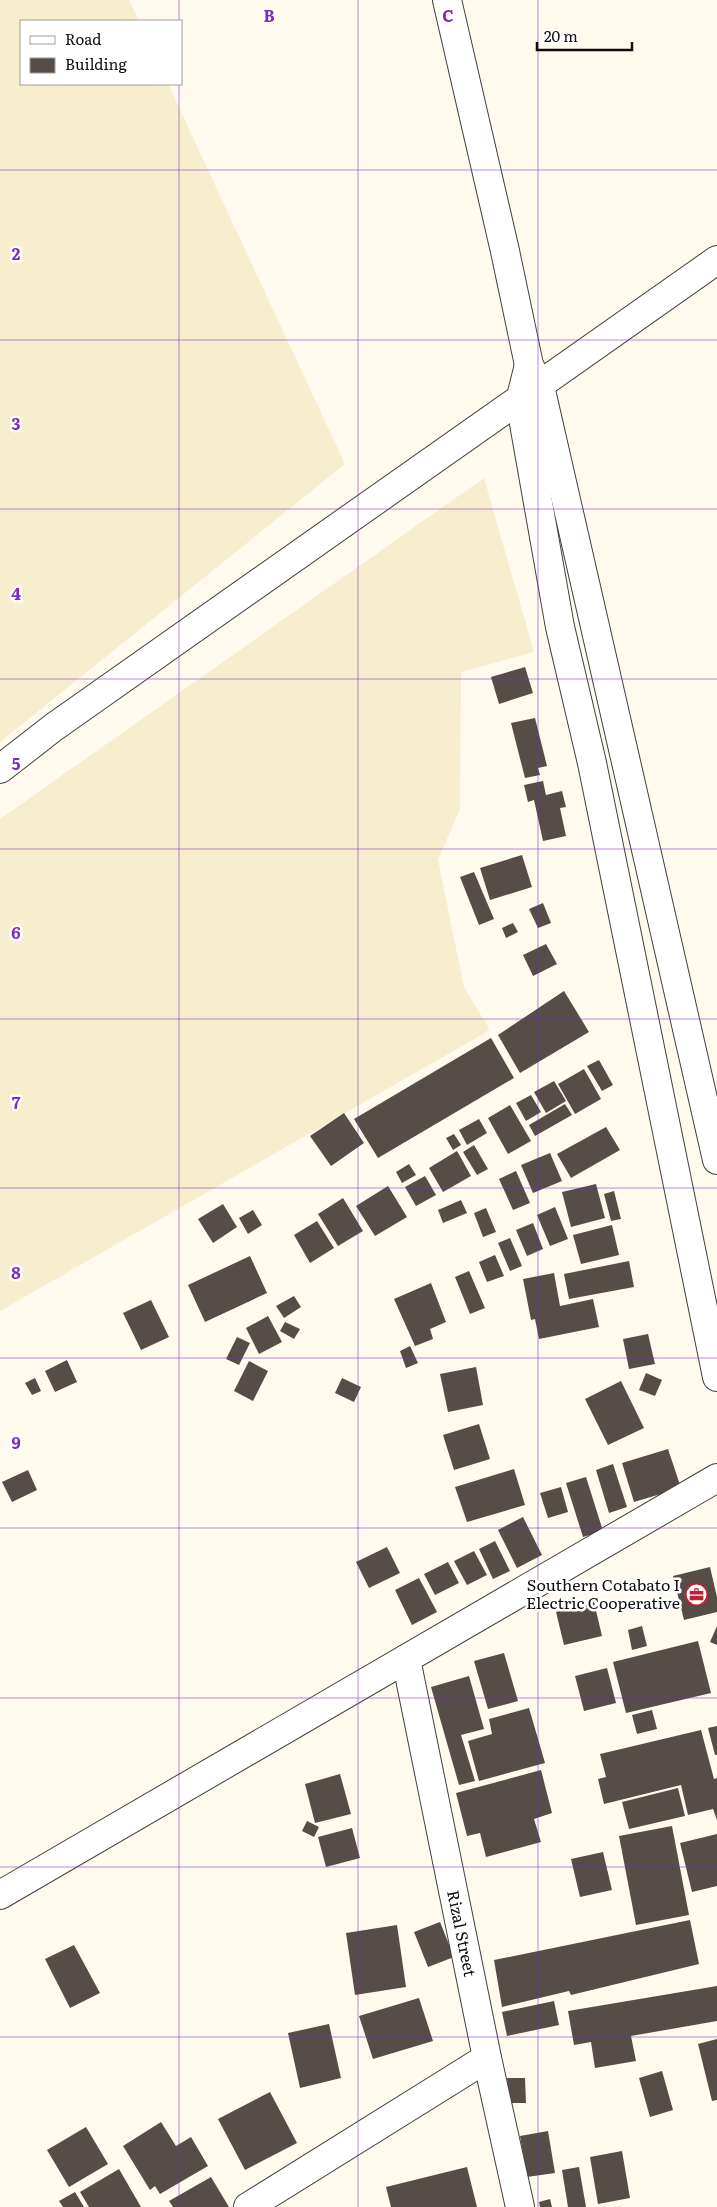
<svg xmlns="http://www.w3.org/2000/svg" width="717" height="2207" viewBox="0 0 717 2207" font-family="Literata,serif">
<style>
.farmland{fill:#f6eecd}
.building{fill:#564d49}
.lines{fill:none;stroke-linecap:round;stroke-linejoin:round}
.minor-casing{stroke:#404040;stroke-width:30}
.tertiary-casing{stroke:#404040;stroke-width:30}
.minor{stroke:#fff;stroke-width:28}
.tertiary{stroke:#fff;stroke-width:28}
.grid{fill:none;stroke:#7b2cbf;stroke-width:1;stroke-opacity:0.55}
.labels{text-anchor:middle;stroke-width:5;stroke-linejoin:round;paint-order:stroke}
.poi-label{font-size:16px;fill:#0d0d0d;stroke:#fff;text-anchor:end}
.street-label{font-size:16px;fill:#0d0d0d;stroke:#fff}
.grid-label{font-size:16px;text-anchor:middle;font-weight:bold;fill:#7b2cbf;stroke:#fff;stroke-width:5;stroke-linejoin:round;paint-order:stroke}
</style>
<rect width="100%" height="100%" fill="#fffaee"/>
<!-- farmland -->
<g class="farmland">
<path d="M0,0H129L139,21H21V84H168L345,464L0,742Z"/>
<path d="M484,478L534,652L461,672L460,809L438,860L464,987L490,1030L0,1311V819Z"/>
</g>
<!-- building -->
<g class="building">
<path d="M525,667L533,693L499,704L491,677Z"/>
<path d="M535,718L547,766L538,768L540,775L525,778L511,723Z"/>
<path d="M543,781L546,795L562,791L566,807L560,808L566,836L543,841L534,800L528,802L524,785Z"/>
<path d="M522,855L532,887L490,900L480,868Z"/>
<path d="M474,872L494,919L479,925L460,877Z"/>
<path d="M543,903L551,923L538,928L529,909Z"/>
<path d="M513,923L518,932L506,938L502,928Z"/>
<path d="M546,944L557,964L533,976L523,955Z"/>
<path d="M564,991L589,1032L520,1073L498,1035Z"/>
<path d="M491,1038L514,1078L378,1158L354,1119Z"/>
<path d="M599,1060L613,1085L602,1091L587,1066Z"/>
<path d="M584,1069L601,1099L575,1114L558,1084Z"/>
<path d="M554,1081L566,1101L546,1113L534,1092Z"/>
<path d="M531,1095L541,1112L526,1121L516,1103Z"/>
<path d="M565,1104L572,1115L535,1136L529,1125Z"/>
<path d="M510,1105L531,1141L508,1154L488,1118Z"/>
<path d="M344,1113L364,1143L331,1166L310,1136Z"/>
<path d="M479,1119L487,1133L467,1145L459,1130Z"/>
<path d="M606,1127L620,1150L571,1178L557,1154Z"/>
<path d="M454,1134L461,1145L453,1150L446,1138Z"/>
<path d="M474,1145L488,1169L477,1175L463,1152Z"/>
<path d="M457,1151L471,1176L443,1192L429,1168Z"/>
<path d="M550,1153L562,1181L533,1193L521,1165Z"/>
<path d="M409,1164L416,1175L402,1183L396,1172Z"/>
<path d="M516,1171L530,1203L513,1210L499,1179Z"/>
<path d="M425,1176L436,1195L416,1206L405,1187Z"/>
<path d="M596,1184L605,1218L571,1227L562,1192Z"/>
<path d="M388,1186L407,1217L375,1236L356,1206Z"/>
<path d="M614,1191L621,1219L611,1221L604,1194Z"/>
<path d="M343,1198L363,1231L338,1246L318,1214Z"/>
<path d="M461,1200L467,1213L443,1223L438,1210Z"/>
<path d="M223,1204L237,1227L213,1243L198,1219Z"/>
<path d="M555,1207L568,1239L550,1246L537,1215Z"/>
<path d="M486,1208L496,1232L483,1237L474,1213Z"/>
<path d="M253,1210L262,1225L248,1234L239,1218Z"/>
<path d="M317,1221L334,1248L310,1263L294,1235Z"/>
<path d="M533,1223L543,1249L527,1256L516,1230Z"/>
<path d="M612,1225L619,1255L581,1264L573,1235Z"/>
<path d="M510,1238L522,1266L510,1271L498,1243Z"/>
<path d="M495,1255L504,1276L487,1282L479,1262Z"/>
<path d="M250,1256L267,1293L205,1322L188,1285Z"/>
<path d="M629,1261L634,1287L569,1299L564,1274Z"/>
<path d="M469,1271L485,1308L470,1314L455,1277Z"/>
<path d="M554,1273L560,1306L593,1299L599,1327L539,1339L535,1319L531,1320L523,1279Z"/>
<path d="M431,1283L446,1322L430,1329L433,1339L415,1346L394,1299Z"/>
<path d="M294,1296L301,1307L284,1318L276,1306Z"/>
<path d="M151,1300L169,1337L141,1350L123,1313Z"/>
<path d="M268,1316L282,1342L259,1354L246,1328Z"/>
<path d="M285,1322L300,1329L294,1339L280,1331Z"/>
<path d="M648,1334L655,1364L629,1369L623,1339Z"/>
<path d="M237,1337L250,1343L239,1365L226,1359Z"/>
<path d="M410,1346L418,1363L406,1368L400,1351Z"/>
<path d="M67,1360L77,1382L55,1392L45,1371Z"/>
<path d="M249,1361L268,1371L253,1401L234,1391Z"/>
<path d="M476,1367L483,1405L448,1412L440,1374Z"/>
<path d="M646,1373L662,1380L655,1396L639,1390Z"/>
<path d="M35,1378L41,1391L32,1395L25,1383Z"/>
<path d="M342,1378L361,1387L354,1402L335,1393Z"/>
<path d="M621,1381L644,1428L608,1445L585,1399Z"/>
<path d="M479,1424L490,1459L454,1470L443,1435Z"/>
<path d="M668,1449L681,1488L634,1502L622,1463Z"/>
<path d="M613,1464L627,1507L609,1513L596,1470Z"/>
<path d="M514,1469L525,1505L467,1522L455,1487Z"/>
<path d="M28,1470L37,1490L12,1502L2,1482Z"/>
<path d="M586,1477L603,1531L583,1537L566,1483Z"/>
<path d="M561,1487L568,1512L548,1518L540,1493Z"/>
<path d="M523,1517L542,1555L517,1568L498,1530Z"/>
<path d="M495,1541L510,1571L493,1579L479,1549Z"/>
<path d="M387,1547L400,1573L369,1588L356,1562Z"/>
<path d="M474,1551L487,1575L467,1585L454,1561Z"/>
<path d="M448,1562L459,1583L435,1595L424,1574Z"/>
<path d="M710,1567L717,1597V1612L684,1620L673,1576Z"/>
<path d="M419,1578L437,1612L412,1625L395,1590Z"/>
<path d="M594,1602L602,1636L564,1645L556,1612Z"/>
<path d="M642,1626L647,1646L632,1650L628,1630Z"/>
<path d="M717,1626V1645L710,1642Z"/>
<path d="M698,1641L711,1693L626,1713L613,1662Z"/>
<path d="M504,1653L518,1701L488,1709L474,1661Z"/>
<path d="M607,1668L616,1703L584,1711L575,1676Z"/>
<path d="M469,1676L484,1729L461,1735L475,1781L459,1785L431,1687Z"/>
<path d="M529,1708L545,1763L479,1781L468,1741L492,1734L489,1719Z"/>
<path d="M652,1710L657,1729L637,1734L632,1715Z"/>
<path d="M717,1726V1755H715L708,1728Z"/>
<path d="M701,1730L714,1779L717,1778V1820L713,1809L688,1815L681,1785L604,1804L598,1779L606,1777L600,1754Z"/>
<path d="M541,1770L552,1813L534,1819L541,1842L486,1857L480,1833L467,1836L456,1793Z"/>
<path d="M340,1774L351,1814L315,1823L305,1784Z"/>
<path d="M678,1788L685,1816L629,1829L622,1802Z"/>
<path d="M307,1821L319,1827L314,1837L302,1831Z"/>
<path d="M672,1826L689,1915L636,1925L619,1836Z"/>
<path d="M352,1828L360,1858L326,1867L318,1837Z"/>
<path d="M717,1834V1886L692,1892L680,1843Z"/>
<path d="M603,1852L612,1890L580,1897L571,1859Z"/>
<path d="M690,1920L699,1964L571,1995L569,1991L502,2007L494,1960Z"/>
<path d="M440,1922L454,1957L428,1967L414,1932Z"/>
<path d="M397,1925L406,1987L355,1995L346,1933Z"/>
<path d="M74,1945L100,1993L70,2008L45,1959Z"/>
<path d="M717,1986V2021L631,2036L636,2061L595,2068L591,2042L574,2045L568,2011Z"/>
<path d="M419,1998L433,2041L373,2059L359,2016Z"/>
<path d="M554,2001L559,2025L507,2036L502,2012Z"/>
<path d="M329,2024L341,2078L300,2088L288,2033Z"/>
<path d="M717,2039V2100L712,2101L698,2044Z"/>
<path d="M662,2071L673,2110L650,2117L639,2078Z"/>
<path d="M507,2078H525L526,2103H509Z"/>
<path d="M270,2092L297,2143L245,2170L218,2119Z"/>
<path d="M161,2122L176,2146L191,2137L208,2166L160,2194L155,2186L150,2190L123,2146Z"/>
<path d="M86,2127L108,2164L69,2187L47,2150Z"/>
<path d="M548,2131L555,2173L527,2177L520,2136Z"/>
<path d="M622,2151L630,2198L598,2204L590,2157Z"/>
<path d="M467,2167L477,2207H391L386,2187Z"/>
<path d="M579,2167L586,2207H568L562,2170Z"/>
<path d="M119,2169L141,2207H89L80,2192Z"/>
<path d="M211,2177L229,2207H173L169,2201Z"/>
<path d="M75,2192L84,2207H63L59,2201Z"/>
<path d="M550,2199L552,2207H540L539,2202Z"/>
</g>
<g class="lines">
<defs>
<g id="minor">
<path id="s1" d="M406,1659L487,2058L520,2207"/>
<path d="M0,1895L717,1478"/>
<path d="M248,2207L487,2058"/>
</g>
<g id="tertiary">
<path d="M447,0L505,251L529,365L540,386L717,1160"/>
<path d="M529,365L520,401L560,627L592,763L717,1377"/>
<path d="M0,769L54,727L717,260"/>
</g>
</defs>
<!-- minor casing -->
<use href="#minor" class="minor-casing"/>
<!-- tertiary casing -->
<use href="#tertiary" class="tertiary-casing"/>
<!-- minor -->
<use href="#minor" class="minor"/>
<!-- tertiary -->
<use href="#tertiary" class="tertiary"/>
</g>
<!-- grid -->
<path class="grid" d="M179,0V21M358,0V2207M538,0V2207M179,84V2207M0,170H717M0,340H717M0,509H717M0,679H717M0,849H717M0,1019H717M0,1188H717M0,1358H717M0,1528H717M0,1698H717M0,1867H717M0,2037H717"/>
<!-- icons -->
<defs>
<symbol id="office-ring" viewBox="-11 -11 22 22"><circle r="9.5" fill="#fff" stroke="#c12138" stroke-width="1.5"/><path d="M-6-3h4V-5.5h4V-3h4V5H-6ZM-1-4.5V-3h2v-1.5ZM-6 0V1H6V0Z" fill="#c12138"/></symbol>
</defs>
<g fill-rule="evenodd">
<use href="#office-ring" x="684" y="1582" width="25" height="25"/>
</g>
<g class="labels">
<!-- poi labels -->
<g class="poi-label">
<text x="680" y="1591">Southern Cotabato I<tspan x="680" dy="18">Electric Cooperative</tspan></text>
</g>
<!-- street labels -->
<g class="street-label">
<text dy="6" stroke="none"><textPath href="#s1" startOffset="280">Rizal Street</textPath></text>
</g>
</g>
<g class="grid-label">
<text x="269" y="22">B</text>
<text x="448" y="22">C</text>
<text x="16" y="260">2</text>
<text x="16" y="430">3</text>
<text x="16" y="600">4</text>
<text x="16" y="770">5</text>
<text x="16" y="939">6</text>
<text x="16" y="1109">7</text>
<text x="16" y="1279">8</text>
<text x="16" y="1449">9</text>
</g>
<!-- legend -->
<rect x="20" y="20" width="162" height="65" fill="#ffffff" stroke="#9e9e9e"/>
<rect x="30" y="36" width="25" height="8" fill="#ffffff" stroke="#9e9e9e"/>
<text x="65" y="45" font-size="15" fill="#0d0d0d">Road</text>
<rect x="30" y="58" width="25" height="15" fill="#564d49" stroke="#9e9e9e"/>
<text x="65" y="70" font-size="15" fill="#0d0d0d">Building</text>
<!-- scale -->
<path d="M537 42v8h95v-8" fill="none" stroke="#0d0d0d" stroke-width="2.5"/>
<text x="544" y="42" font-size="15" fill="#0d0d0d" stroke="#ffffff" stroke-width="4" paint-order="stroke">20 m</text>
</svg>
